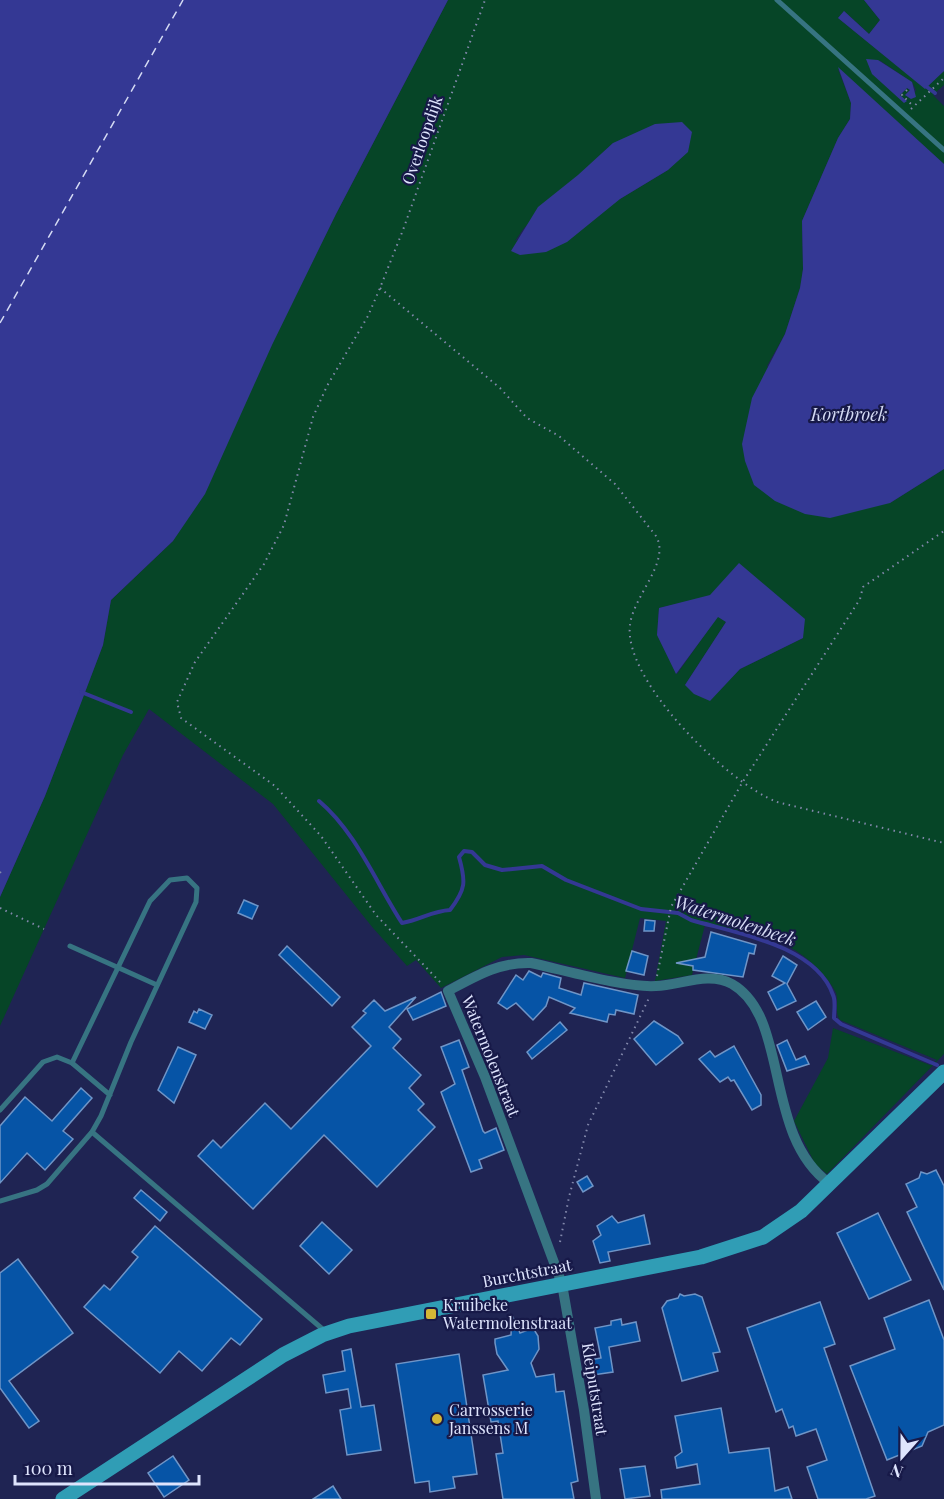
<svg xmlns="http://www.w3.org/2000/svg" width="944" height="1499" viewBox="0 0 944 1499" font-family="'Playfair Display',serif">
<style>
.green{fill:#064527;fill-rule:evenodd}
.water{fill:#343894}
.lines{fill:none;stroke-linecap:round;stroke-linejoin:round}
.stream{stroke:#343894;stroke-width:4}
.ferry{stroke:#d4daf3;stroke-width:1.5;stroke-dasharray:8 6;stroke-linecap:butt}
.building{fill:#0654a6;stroke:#6f95c7;stroke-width:1.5}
.path{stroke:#8288ab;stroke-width:2;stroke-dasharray:1.5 4.5;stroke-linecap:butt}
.lane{stroke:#377482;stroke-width:5}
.street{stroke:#377482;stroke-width:10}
.secondary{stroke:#309db5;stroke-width:15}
.poi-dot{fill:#d3b635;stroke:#171948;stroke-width:2}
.labels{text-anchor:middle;stroke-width:4.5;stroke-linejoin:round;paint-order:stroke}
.street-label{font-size:16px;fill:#dee4fd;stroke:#171948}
.poi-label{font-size:16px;fill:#dee4fd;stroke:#171948;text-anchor:start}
.water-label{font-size:18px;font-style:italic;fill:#d4daf3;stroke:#171948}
</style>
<rect width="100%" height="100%" fill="#1f2453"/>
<!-- green -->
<path class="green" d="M448,0H864L880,20L869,34L844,11L838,18L925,88L944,71V85L933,95L944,106V164L838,69L851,103L850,119L838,138L802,221L803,269L800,288L785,334L767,366L890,503L944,469V1054L827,1174L815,1164L794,1121L828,1058L833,1028L930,1065L937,1060L840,1020C834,1012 839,1002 836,993C832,984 823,974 816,967C784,935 749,932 705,925L692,975L655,981L666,921L640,918L625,978L524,955L502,957L441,988L416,960L407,966L373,928L273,804L149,709L123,755L0,1026V897L45,796L103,645L111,600L173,541L336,214ZM879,60L912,82L916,90L911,99L905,95L910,90L907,88L900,95ZM613,143L668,170L620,199L515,241L524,228ZM710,596L803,638L740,669L710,700L685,685L726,622L718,616L677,674L657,635L659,608Z"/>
<!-- water -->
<g class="water">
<path d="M0,0H448L336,214L272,345L205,494L173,541L111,600L103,645L81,703L45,796L0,897Z"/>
<path d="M864,0H944V71L925,89L838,18L844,11L869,34L880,20Z"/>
<path d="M866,59L878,60L912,82L916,97L911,99L905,95L910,90L907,88L900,95L907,101L904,103L872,74Z"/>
<path d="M838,67L944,164V469L890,503L830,518L805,514L775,501L754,485L745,461L742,444L752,398L785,334L800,288L803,269L802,221L838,138L850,119L851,103Z"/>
<path d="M682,122L692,132L688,152L668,170L620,199L567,242L546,252L520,255L511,251L538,207L578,175L613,143L655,124Z"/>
<path d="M739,563L805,619L803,638L740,669L710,701L694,694L685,685L726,622L718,617L676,674L657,635L659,608L710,595Z"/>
</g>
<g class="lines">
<!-- stream -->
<g class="stream">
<path d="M927,87L935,93"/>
<path d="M81,692L131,712"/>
<path d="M319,801C356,832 376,883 402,923C420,920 432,911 450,910C466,889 466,882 459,857L464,851L472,852L485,865L502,870L542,866L566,880L641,909L678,913L691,920C735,933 816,945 833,995C836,1001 834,1011 834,1018L841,1024L937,1065"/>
</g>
<!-- ferry -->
<path class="ferry" d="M0,323L183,0"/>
</g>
<!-- building -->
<g class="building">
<path d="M244,900L258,906L252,919L238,913Z"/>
<path d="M645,920L655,921L654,931H644Z"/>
<path d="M711,932L756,945L754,954L749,953L743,977L693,970V966L676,963L705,957Z"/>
<path d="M287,946L340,997L332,1006L279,955Z"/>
<path d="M632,951L648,956L644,975L626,971Z"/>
<path d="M783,956L797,965L787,984L796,1001L777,1010L768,992L785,983L772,976Z"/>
<path d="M529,971L541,977L543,973L561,978L559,988L581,995L584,983L638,995L634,1014L616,1010L615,1015L609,1014L607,1022L570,1013L575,1008L549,997L546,1006L533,1020L516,1003L507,1009L498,1003L516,975L523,980Z"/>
<path d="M441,992L446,1006L413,1020L407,1009Z"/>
<path d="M416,997L389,1027L401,1039L393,1048L421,1075L409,1088L424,1104L418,1110L435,1127L377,1187L324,1135L253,1209L198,1156L213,1140L221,1148L265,1103L291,1129L371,1046L352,1027L366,1013L363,1011L374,1000L385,1011Z"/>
<path d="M816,1001L826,1017L808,1030L797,1012Z"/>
<path d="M199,1009L212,1015L205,1029L189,1022L194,1011L197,1013Z"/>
<path d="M654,1021L678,1036L683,1043L656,1065L634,1039Z"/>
<path d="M560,1022L567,1030L532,1059L527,1052Z"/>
<path d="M459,1040L469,1067L462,1070L483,1131L485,1133L496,1128L504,1150L479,1160L482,1168L471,1172L441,1092L455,1084L441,1047Z"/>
<path d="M787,1040L796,1060L805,1056L809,1064L787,1071L777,1045Z"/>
<path d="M734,1046L761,1095V1105L752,1110L734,1080L731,1081L728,1077L720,1082L699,1059L710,1051L715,1057Z"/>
<path d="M178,1047L196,1055L174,1103L158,1090Z"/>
<path d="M81,1088L92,1098L63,1131L73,1139L45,1170L27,1153L0,1183V1126L25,1097L52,1121Z"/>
<path d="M936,1170L944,1186V1290L907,1212L917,1207L906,1184L919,1178L921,1172L927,1174Z"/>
<path d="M587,1176L593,1186L583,1192L577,1182Z"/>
<path d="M141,1190L167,1212L160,1221L134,1198Z"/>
<path d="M878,1213L911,1280L869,1299L837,1233Z"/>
<path d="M644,1215L650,1244L608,1252L610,1261L600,1263L593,1241L601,1235L597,1226L612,1216L618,1223Z"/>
<path d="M322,1222L352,1250L329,1274L300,1246Z"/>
<path d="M155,1226L262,1319L240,1345L231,1338L202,1371L179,1351L160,1373L84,1307L104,1285L110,1290L138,1257L132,1252Z"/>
<path d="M18,1259L73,1333L9,1381L39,1421L29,1428L0,1388V1273Z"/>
<path d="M680,1294L684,1296L695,1294L702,1297L720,1352L713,1353L718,1371L682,1381L662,1308L667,1301L678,1298Z"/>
<path d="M929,1300L944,1340V1425L928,1432L922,1446L887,1460L850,1366L895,1349L884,1318Z"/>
<path d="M820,1302L835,1344L824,1348L875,1496L866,1499H818L807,1467L827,1460L816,1429L796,1436L793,1426L789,1428L782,1409L776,1412L747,1328Z"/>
<path d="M512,1315L520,1333L533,1328L538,1336L539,1349L531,1363L536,1377L554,1374L556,1392L564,1391L578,1481L571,1483L574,1499H503L496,1454L503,1453L498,1421L491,1422L483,1375L508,1370L497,1354L495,1343V1339L511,1335Z"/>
<path d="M621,1319L622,1325L636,1322L640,1341L609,1347L613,1372L593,1375L590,1360L601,1358L595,1328L611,1325V1321Z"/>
<path d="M351,1349L361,1407L374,1405L381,1450L347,1455L340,1410L351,1408L348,1389L326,1393L323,1375L345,1371L342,1351Z"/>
<path d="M459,1354L477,1474L453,1477L455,1488L430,1492L429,1481L415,1483L396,1364Z"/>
<path d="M721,1408L729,1453L769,1448L775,1491L788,1487L792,1499H662L661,1490L700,1484L697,1464L677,1468L675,1457L682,1452L675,1416Z"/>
<path d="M173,1456L189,1480L164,1497L148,1473Z"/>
<path d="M645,1466L650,1496L625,1499L620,1469Z"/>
<path d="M333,1486L341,1499H313Z"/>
</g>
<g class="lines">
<!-- path -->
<g class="path">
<path d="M907,90L902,95L913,106"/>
<path d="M911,109L944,78"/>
<path d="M380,288L500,388L527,418L559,436L615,484L656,536C671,562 633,596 630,625C623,681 728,783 777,802L944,843"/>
<path d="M0,873L1,871"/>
<path d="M0,908L44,929"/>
<path d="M657,976L671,907L742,783L860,599L863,587L944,531"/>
<path d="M440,982L376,915L321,836L275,786L181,718L177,702L195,662L264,564L284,525L313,417L327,386L368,316L380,288L403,230L485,0"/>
<path d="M560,1242L569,1197L588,1125L649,998"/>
</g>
<!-- lane -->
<g class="lane">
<path d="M777,0L944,150"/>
<path d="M70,946L157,985"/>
<path d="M0,1110L43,1062L57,1057L72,1063"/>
<path d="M92,1132L326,1332"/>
<path d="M0,1201L37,1190L47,1184L92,1132L101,1116L131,1042L196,902L197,888L187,878L170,880L150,901L72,1063L110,1095"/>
</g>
<!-- street -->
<path class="street" d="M596,1499L584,1410L562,1284L485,1077L448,991C476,976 499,962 531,963C564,970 625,988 656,986C681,985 709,971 732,984C790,1017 763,1135 829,1183"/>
<!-- secondary -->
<path class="secondary" d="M63,1499L283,1355L322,1335L349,1326L701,1257L763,1237L801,1211L944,1072"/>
</g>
<!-- markers -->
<g class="poi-dot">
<rect x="425" y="1308" width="12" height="12" rx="3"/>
<circle cx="437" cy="1419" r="6"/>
</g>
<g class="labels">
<!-- street labels -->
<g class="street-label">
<text transform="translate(422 140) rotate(-71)" y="6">Overloopdijk</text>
<text transform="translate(491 1056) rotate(68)" y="6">Watermolenstraat</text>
<text transform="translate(527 1273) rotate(-11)" y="6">Burchtstraat</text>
<text transform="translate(595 1389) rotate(81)" y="6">Kleiputstraat</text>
</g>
<!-- poi labels -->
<g class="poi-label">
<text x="443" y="1311">Kruibeke<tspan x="443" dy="18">Watermolenstraat</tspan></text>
<text x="449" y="1416">Carrosserie<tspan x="449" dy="18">Janssens M</tspan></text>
</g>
<!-- water labels -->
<g class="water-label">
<text x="849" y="421">Kortbroek</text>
<text transform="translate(735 921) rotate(18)" y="6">Watermolenbeek</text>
</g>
</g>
<!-- north arrow -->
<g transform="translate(902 1457) rotate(201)" stroke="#171948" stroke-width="4.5" paint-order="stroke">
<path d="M0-4.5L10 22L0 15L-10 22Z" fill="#dee4fd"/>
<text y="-9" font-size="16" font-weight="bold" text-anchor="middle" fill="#dee4fd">N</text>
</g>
<!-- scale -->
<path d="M15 1475v9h184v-9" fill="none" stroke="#dee4fd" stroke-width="3"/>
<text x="24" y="1475" font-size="18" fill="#dee4fd" stroke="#171948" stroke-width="4.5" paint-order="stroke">100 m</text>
</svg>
